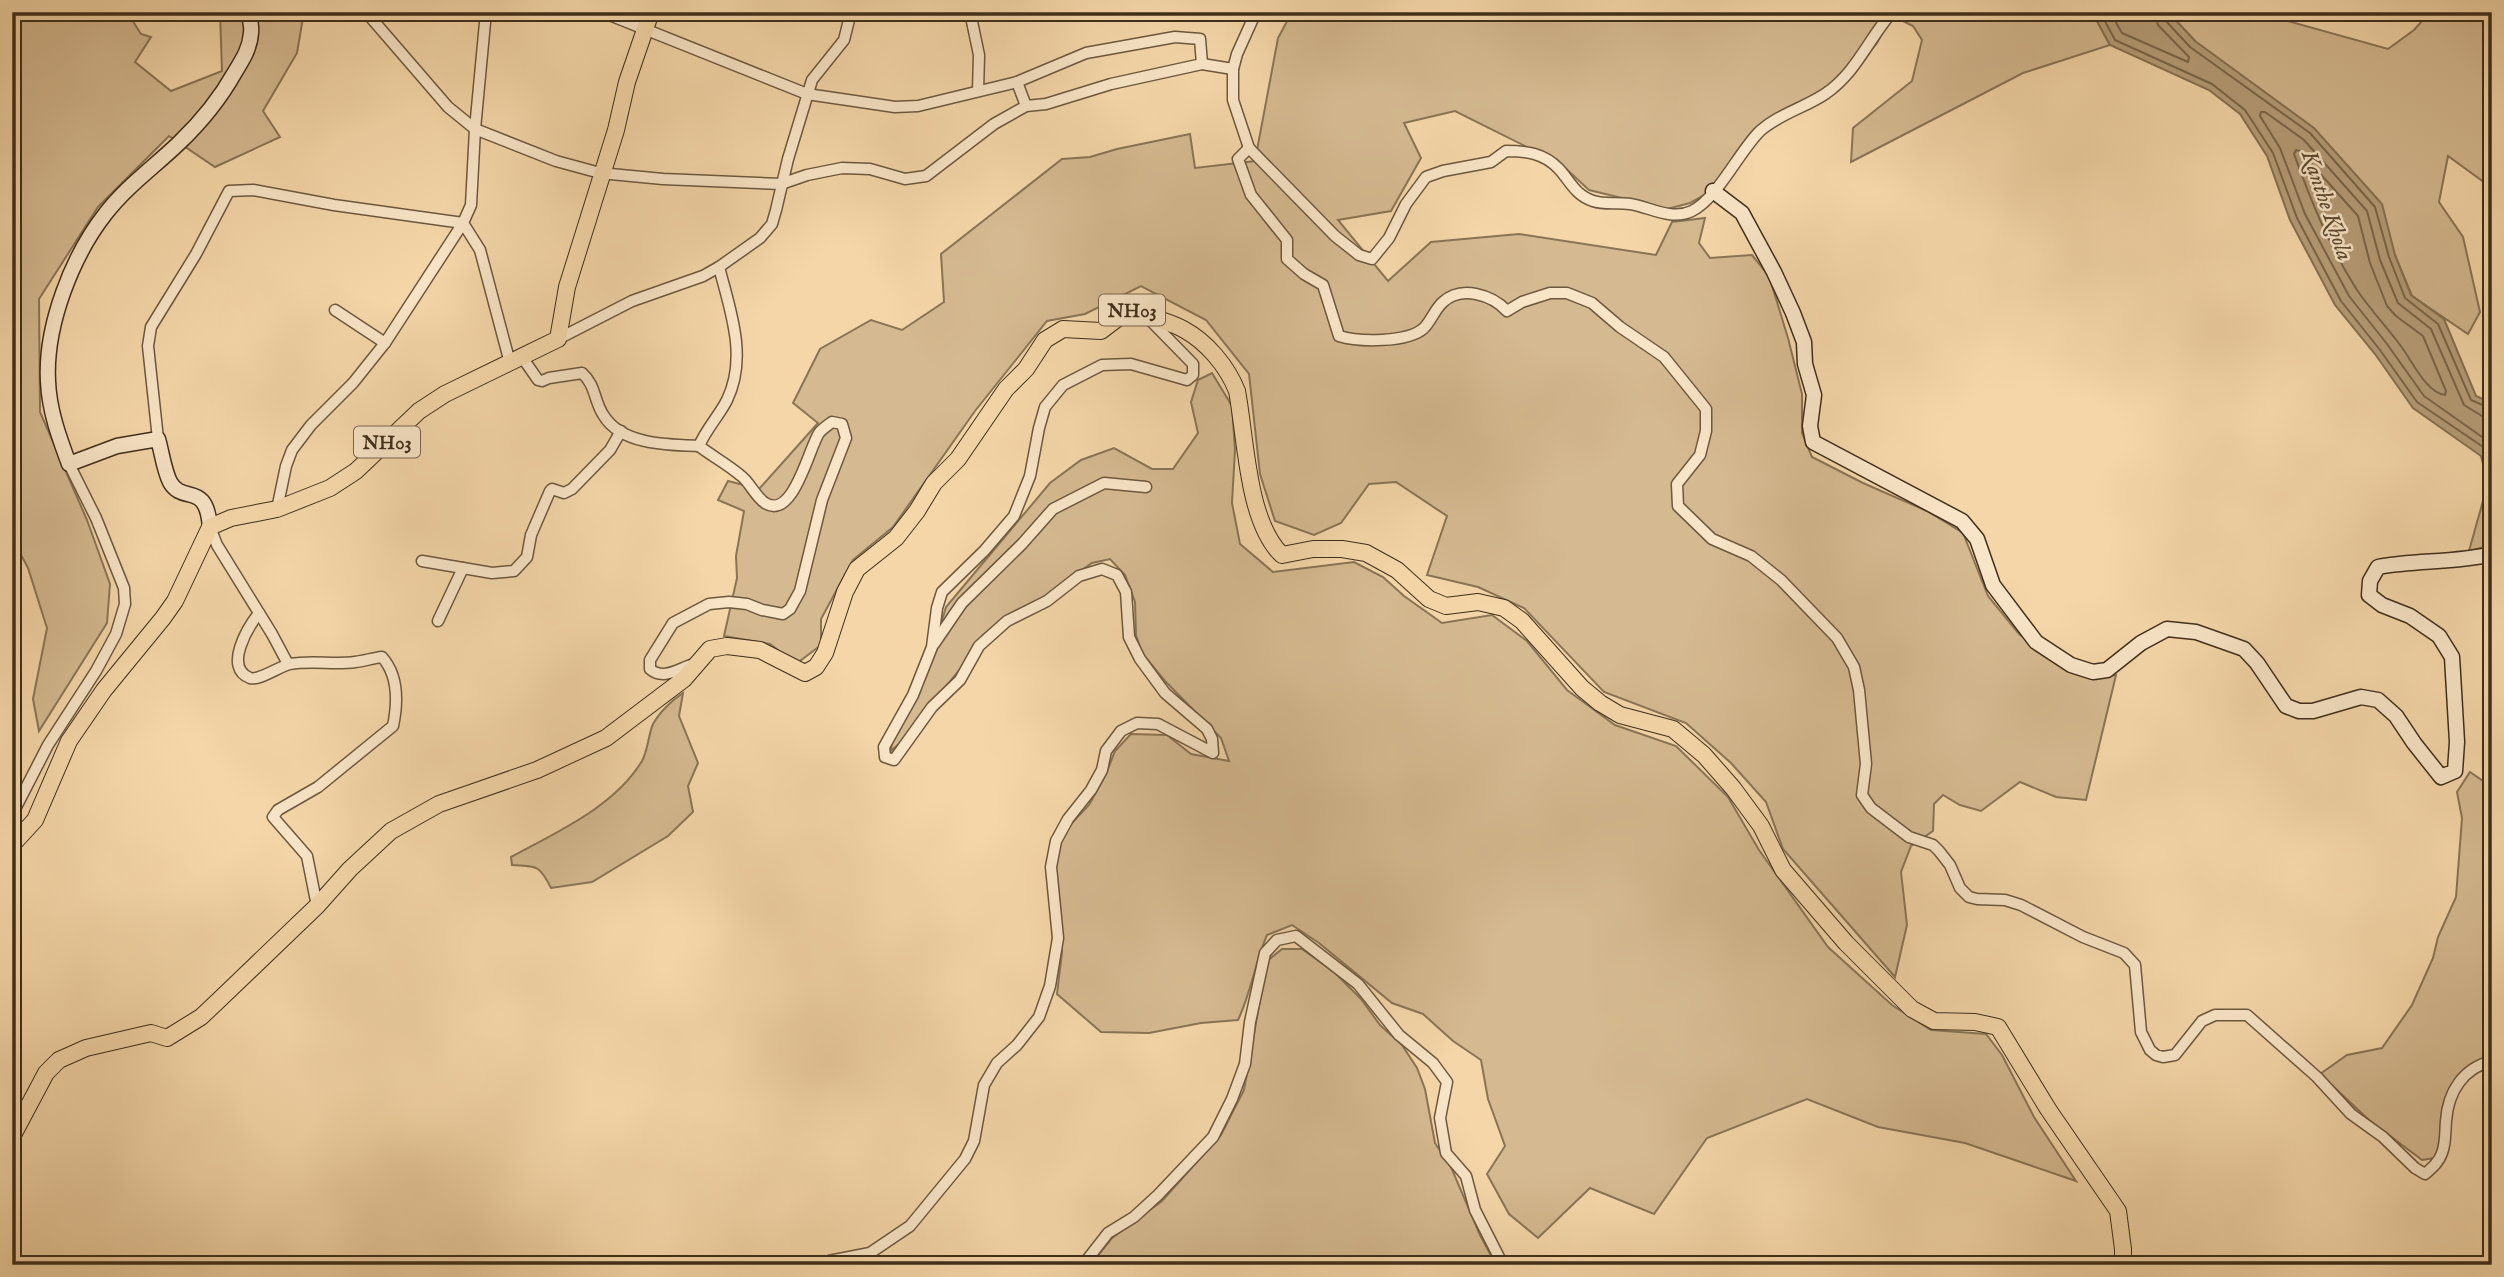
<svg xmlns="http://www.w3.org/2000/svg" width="2504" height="1277" viewBox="0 0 2504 1277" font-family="'IM FELL English',serif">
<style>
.green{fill:#d5b990;stroke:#8a7455;stroke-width:2}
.water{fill:#b69d78;stroke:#867152;stroke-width:2}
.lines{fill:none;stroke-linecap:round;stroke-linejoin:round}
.shore{stroke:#7a6649;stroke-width:2}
.street-casing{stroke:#6c583e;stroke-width:13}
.secondary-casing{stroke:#3f2e1a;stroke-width:17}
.primary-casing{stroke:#3f2e1a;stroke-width:18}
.street{stroke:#f8e4c6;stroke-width:10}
.secondary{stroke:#f8e4c6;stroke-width:14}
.primary{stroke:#f4d6a8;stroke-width:16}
.labels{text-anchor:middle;stroke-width:5;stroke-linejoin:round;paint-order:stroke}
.shield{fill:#f8e4c6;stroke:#76654e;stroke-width:2}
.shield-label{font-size:19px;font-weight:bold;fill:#3f2e1a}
.water-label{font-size:23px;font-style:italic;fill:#5d4a32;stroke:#f8e4c6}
</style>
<rect width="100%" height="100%" fill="#f4d6a8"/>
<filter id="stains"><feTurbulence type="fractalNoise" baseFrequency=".00286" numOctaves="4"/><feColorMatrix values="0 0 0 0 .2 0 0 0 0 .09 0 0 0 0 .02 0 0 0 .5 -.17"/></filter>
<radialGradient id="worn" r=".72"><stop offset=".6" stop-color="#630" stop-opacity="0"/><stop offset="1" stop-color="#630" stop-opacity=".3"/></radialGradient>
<!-- green -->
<g class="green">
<path d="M12,12H127L141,34L151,37L135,62L171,91L222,71L220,12H304L297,53L263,111L280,137L215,167L169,136L98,207L39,299L40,412L87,520L110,584L107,623L39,731L33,699L47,628L28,568L12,538Z"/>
<path d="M1292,12H2092L2110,45L2023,73L1851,162L1853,128L1912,81L1922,40L1913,26L1895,17L1885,28L1877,43L1856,68L1760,133L1725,184L1690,203L1667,209L1589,190L1561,164L1455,111L1404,123L1421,158L1391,211L1338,220L1388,281L1431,242L1519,234L1656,255L1672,222L1705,218L1699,243L1710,258L1752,255L1769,276L1788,338L1802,394V433L1812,457L1863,483L1927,511L1963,533L1988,596L2019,634L2068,671L2092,677L2116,675L2086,800L2056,797L2020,782L1981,811L1960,805L1943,795L1934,804L1933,831L1911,846L1901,872L1907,925L1895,977L1783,849L1766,802L1731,763L1686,723L1604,692L1524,608L1478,587L1427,575L1447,516L1396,482L1369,484L1341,523L1314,535L1275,521L1260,474L1249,374L1206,320L1141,286L1085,314L1047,321L975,411L893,527L853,560L821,619V645L796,664L770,644L724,636L737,578L736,556L744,511L718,500L728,481L759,489L818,423L793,403L820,349L871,320L902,330L944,302L941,254L1062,159L1090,157L1117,149L1190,134L1195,168L1255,161L1278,38Z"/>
<path d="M2168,12H2222L2227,17L2266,15L2388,49L2414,30L2430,12H2492V188L2448,156L2439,202L2463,237L2480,312L2468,334L2412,296L2395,255Z"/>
<path d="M1212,373L1232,406L1235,450L1232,503L1240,544L1273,572L1354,562L1383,577L1404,596L1442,623L1492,615L1527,641L1567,690L1615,725L1676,746L1728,797L1759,850L1828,947L1892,1005L1931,1030L1986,1034L2002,1055L2034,1117L2076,1181L1965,1143L1878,1127L1807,1099L1707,1138L1654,1214L1590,1188L1538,1238L1509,1214L1487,1174L1505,1146L1488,1099L1481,1060L1453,1041L1423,1014L1392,1003L1319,943L1292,925L1267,935C1255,963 1251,993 1238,1020L1201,1023L1149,1033L1101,1032L1057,994L1062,952L1060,905L1056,868L1059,846L1070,825L1089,805L1106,774L1115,751L1131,734L1167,735L1191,754L1229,761L1221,738L1165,681L1142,653L1136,635L1135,602L1125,575L1110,559L1092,563L1038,601L1005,618L983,635L965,663L902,741L891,751L892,741L924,679L946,607L1050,483L1081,460L1114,448L1152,469H1173L1198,433L1191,402L1198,380Z"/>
<path d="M2481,456L2492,461V545L2469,551L2488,483Z"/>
<path d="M683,693L679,716L698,763L688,786L693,812L668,836L592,882L551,888C539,864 537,867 512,865L511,857C557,832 614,807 642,761C648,750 648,736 653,724C659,713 672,700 683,693Z"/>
<path d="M2470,772L2486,783L2492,792V1058C2432,1070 2456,1119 2435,1158L2422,1160L2369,1120L2320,1074L2347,1055L2382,1048L2412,1005L2433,958L2438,937L2456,897L2462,818L2457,792Z"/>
<path d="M1282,949H1302L1334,972L1361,999L1380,1025L1402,1045L1417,1068L1425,1089L1435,1143L1451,1167L1480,1235L1496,1265H1090L1112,1238L1162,1201L1221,1135L1244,1090L1267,961Z"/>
</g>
<!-- water -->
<path class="water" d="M2092,12H2168L2195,41L2314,128L2382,204L2395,255L2411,295L2444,319L2476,396L2492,403V461L2481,456L2413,408L2375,354L2335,305L2290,220L2267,156L2240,114L2209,90L2110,45Z"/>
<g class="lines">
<!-- shore -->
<g class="shore">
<path d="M2100,12L2115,40L2212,84L2245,110L2273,153L2297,218L2341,301L2380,350L2417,402L2492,453"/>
<path d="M2110,12L2122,33L2188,62L2189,57L2158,25L2154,12"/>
<path d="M2163,12L2165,20L2190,47L2310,133L2375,207L2389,257L2405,298L2438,324L2471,400L2492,409"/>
<path d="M2296,150L2300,151L2358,216L2370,263L2387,306L2396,316L2423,336L2446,391L2445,395C2427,393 2413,363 2403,349C2389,329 2371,311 2357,290C2330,248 2311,201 2294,154Z"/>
<path d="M2492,418L2482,416L2464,405L2431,329L2398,303L2380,260L2367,211L2304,140L2265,112H2261L2260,116L2280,148L2305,214L2349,296L2387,344L2424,396L2492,444"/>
</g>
<defs>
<g id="street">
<path d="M366,12L448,107L475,129L556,161L600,173L663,179L781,184L807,175L842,168L870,169L905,179L926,176L994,124L1026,106L1046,104L1111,84L1202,64L1233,69"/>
<path d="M486,12L475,129L471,205L463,223L480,250L510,363"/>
<path d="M602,12L807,94L895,107L918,106L1017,82L1086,53L1175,37L1200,39L1202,64"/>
<path d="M970,12L979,55L978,91"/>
<path d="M1256,12L1237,54L1233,69V100L1249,148L1335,236L1359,255L1372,259L1389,238L1406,204L1426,177L1443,171L1491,162L1506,151C1526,151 1544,153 1559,169C1570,181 1575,195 1593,201C1605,205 1617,202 1630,204C1650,207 1671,221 1692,211C1718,198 1740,150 1760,131C1779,114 1804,108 1825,94C1856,73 1868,40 1892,12"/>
<path d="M1017,82L1026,106"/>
<path d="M1249,148L1238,159L1251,195L1287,240V259L1304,274L1323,285L1339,336C1358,342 1408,343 1424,328C1431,321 1435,309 1443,302C1462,285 1492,295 1507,311L1522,302L1550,293H1567L1592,303L1620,327L1664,357L1706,409V431L1700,455L1677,484L1678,506L1712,539L1751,556L1781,580L1837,638L1854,667L1859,690L1866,764L1862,795L1871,808L1909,837L1933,845L1939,851L1950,865L1960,888L1969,897L1977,899L2005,900L2021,905L2083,937L2124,953L2135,965L2141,1032L2150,1050L2156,1055L2163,1057L2175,1055L2202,1021L2215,1015H2247L2317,1077L2351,1114L2383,1137L2415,1168L2425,1174C2432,1168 2439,1162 2442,1153C2446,1143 2445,1132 2446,1121C2448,1092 2463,1068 2492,1061"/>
<path d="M335,310L385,343"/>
<path d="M558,339L632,301L703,276L719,267L760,238L772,224L776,210L788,159L812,80L844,40L851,12"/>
<path d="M522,357L538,380L542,381L549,378L582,373C596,385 594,402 604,416C622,445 669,445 699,446"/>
<path d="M158,439L148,346L151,327L196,254L229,191L253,190L334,205L463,223"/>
<path d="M277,509L286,466L292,450L311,425L353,383L385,343L463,223"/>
<path d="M210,527L217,545L272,634L288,664"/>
<path d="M422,561L492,573L514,571L527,557L531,535L550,491L552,489L564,493L572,489L610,450L621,431"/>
<path d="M259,613C248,627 223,668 250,678C259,681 280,666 290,664C312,660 334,665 355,662C364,661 373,658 382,657C399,676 398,702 393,726L318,787L278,810L273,817L307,856L317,906"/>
<path d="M438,621L463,568"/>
<path d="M934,644L962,603L1022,544L1053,509L1104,483L1146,487"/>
<path d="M694,664C679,668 664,681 650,669V660L673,623L709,604L729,602L747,604L762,610L783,614L790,609L800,591L822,500L846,438L842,424L832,422C828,425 822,429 819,433C809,448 793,521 765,503C754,495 750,482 740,475C727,464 712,456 699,446C706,429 719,416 727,400C748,357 730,310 719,267"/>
<path d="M12,815L48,745L96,671L116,634L125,604L124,588L96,518L69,464"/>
<path d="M827,1265L829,1261L870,1253L910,1226L965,1159L974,1141L984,1085L997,1063L1017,1045L1039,1017L1050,986L1058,938L1051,867L1056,841L1068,819L1091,790L1102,770L1106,751L1121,731L1137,723L1158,724L1213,753L1212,739L1207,729L1165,693L1140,659L1129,637L1126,592L1117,575L1102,569L1079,576L1047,601L1007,621L979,646L960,680L932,707L894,760L885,757L884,747L913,695L932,647L937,608L942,592L984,551L1014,516L1030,476L1039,428L1045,407L1063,385L1102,365L1131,364L1187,380L1193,375V364L1149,319"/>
<path d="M1083,1265L1108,1233L1134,1217L1158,1195L1213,1137L1232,1099L1245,1064L1250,1022L1265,953L1277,940L1296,936L1358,984L1399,1035L1433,1063L1447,1082L1440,1118L1446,1153L1466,1176L1475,1210L1503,1265"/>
</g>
<g id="secondary">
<path d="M1713,191L1742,213L1774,272L1793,313L1804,342L1805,364L1814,395L1810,426L1813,442L1962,521L1977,539L1993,585L2036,642L2071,665L2093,672L2107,670L2141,643L2167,629L2196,632L2244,649L2257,663L2286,706L2299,711H2313L2361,697L2378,700L2396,716L2414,743L2441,777L2455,771L2457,742L2452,657L2439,636L2410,616L2382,605L2369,595L2370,581L2378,567C2416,560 2455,563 2492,554"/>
<path d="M210,527C206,480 183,505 170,482C164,470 162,453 158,439L117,446L69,464C59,437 49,410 48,381C45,326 72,256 106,213C127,186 154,167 179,143C200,123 221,97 235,72C243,59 250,48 251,33C252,26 250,19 248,12"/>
</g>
<g id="primary">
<path d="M12,845L35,820L69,741L104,690L163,618L175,601L210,527L231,518L277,509L330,488L356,471L419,411L445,394L558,339L567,287L616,130L627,82L651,12"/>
<path d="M12,1137L46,1073L59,1060L86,1048L151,1033L167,1038L201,1017L219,1000L317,906L350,869L391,831L439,804L537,770L606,738L684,679L710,649L727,646L760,650L805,673L816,667L825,653L845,592L857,569L896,538L917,511L934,483L958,459L1006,389L1026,369L1045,340L1063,329L1101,331L1130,309C1147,317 1166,320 1183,329C1207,342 1227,366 1237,391C1246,438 1247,522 1282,555L1313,549H1342L1366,553L1397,570L1429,599L1446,606L1478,602L1504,608L1522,621L1582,688L1600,703L1620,715L1673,729L1704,755L1733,788L1761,826L1783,870L1846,943L1912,1009L1934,1021L1975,1022L1998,1027L2048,1109L2118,1211L2123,1249V1265"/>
</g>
</defs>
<!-- street casing -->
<use href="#street" class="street-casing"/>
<!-- secondary casing -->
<use href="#secondary" class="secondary-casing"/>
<!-- primary casing -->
<use href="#primary" class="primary-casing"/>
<!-- street -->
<use href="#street" class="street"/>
<!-- secondary -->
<use href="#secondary" class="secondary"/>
<!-- primary -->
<use href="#primary" class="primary"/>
</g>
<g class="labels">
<!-- shield labels -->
<g class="shield">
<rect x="1099" y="294.5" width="66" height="31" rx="5"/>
<rect x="354" y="426.5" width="66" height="31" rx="5"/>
</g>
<g class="shield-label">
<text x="1132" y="317">NH03</text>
<text x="387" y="449">NH03</text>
</g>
<!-- water labels -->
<g class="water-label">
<text transform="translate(2328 205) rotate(71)" y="8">Kanthe Khola</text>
</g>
</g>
<!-- margin -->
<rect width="2504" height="1277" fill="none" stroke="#f4d6a8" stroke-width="42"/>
<rect x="14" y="14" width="2476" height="1249" fill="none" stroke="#3f2e1a" stroke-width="3.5"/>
<rect x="21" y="21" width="2462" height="1235" fill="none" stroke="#3f2e1a" stroke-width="2"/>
<rect width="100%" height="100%" filter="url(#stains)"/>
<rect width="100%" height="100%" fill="url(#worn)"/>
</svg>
